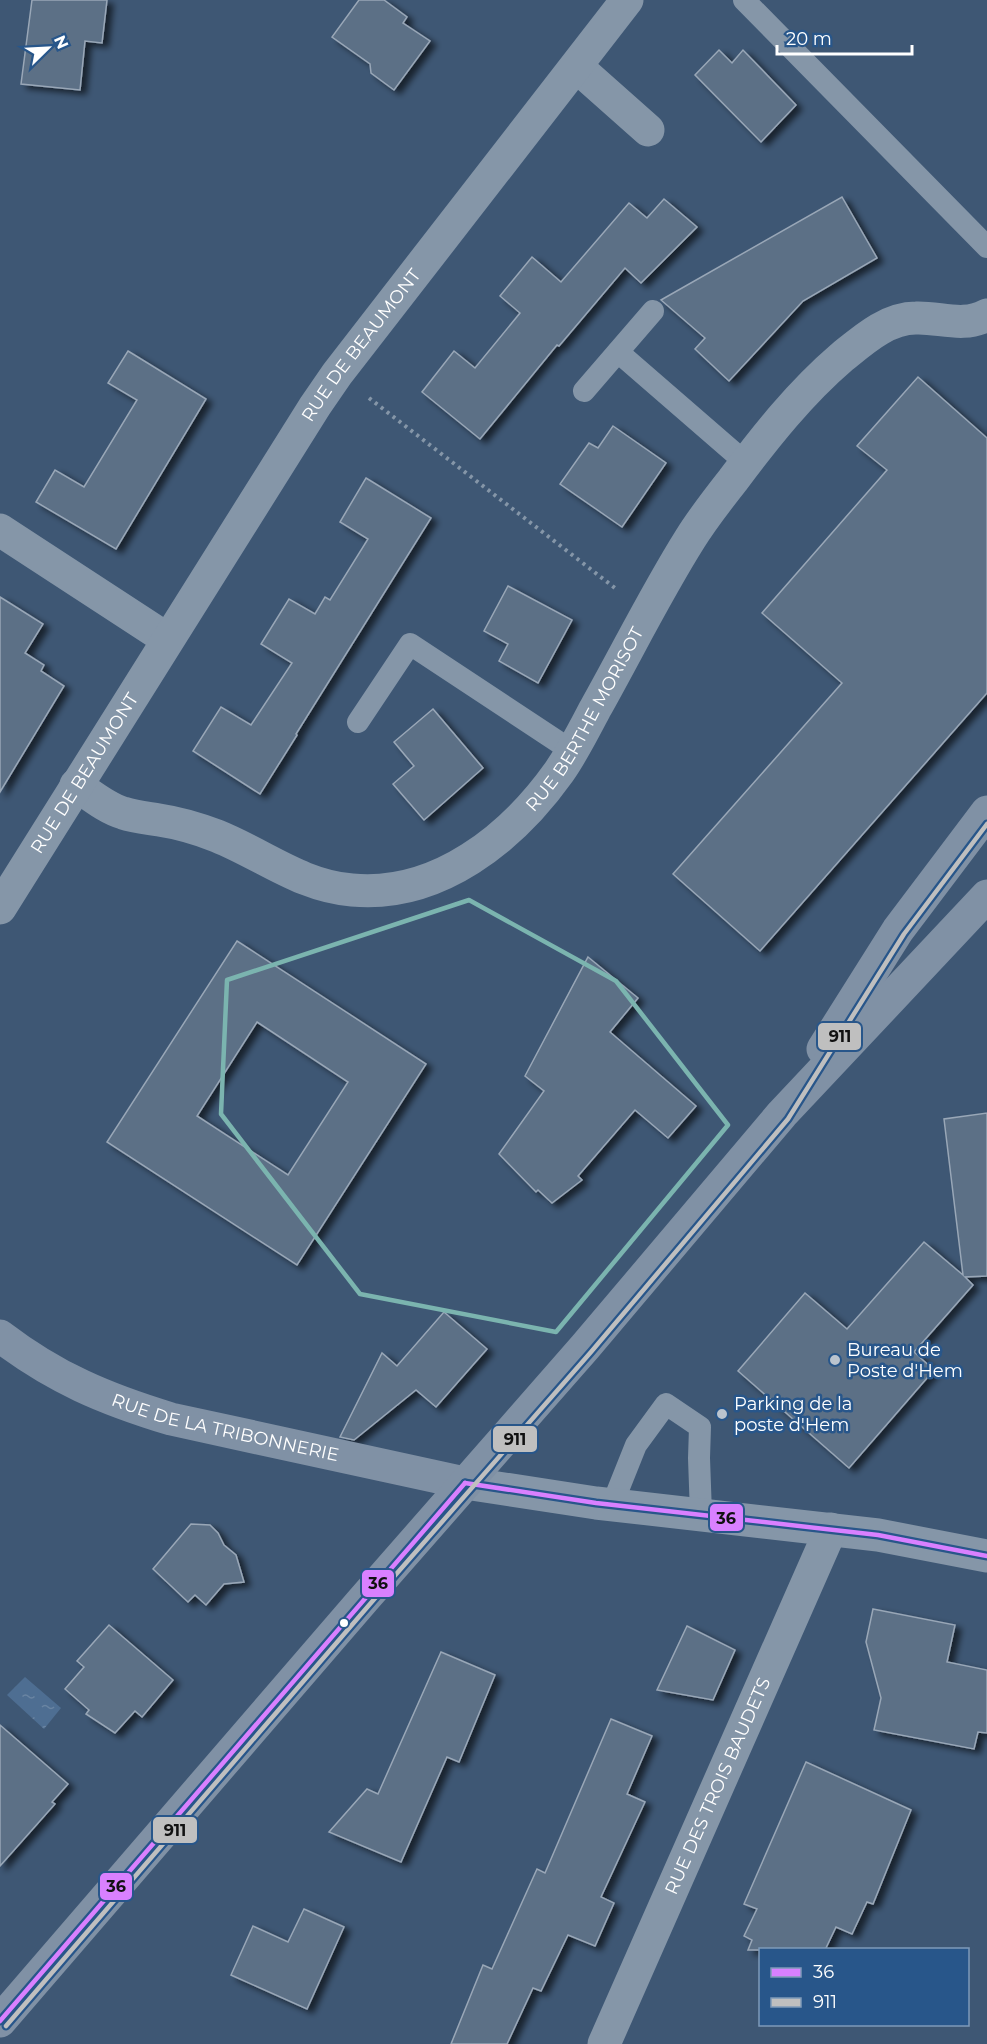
<svg xmlns="http://www.w3.org/2000/svg" width="987" height="2044" viewBox="0 0 987 2044" font-family="Montserrat,sans-serif">
<style>
.water{fill:url(#water-ripples)}
.building{fill:#5b6f86;stroke:#99a7b7;stroke-width:1.5;fill-rule:evenodd;filter:url(#shadow)}
.lines{fill:none;stroke-linecap:round;stroke-linejoin:round}
.path{stroke:#8596a8;stroke-width:4;stroke-dasharray:3 4.5;stroke-linecap:butt}
.lane{stroke:#8596a8;stroke-width:22}
.street{stroke:#8596a8;stroke-width:33}
.secondary{stroke:#8091a5;stroke-width:33}
.bus-1-casing{stroke:#28568a;stroke-width:9}
.bus-2-casing{stroke:#28568a;stroke-width:9}
.bus-1{stroke:#d980ff;stroke-width:4.5}
.bus-2{stroke:#bfbfbf;stroke-width:4.5}
.marked{fill:none;stroke:#7bb4af;stroke-width:4.5;stroke-linejoin:round}
.poi-dot{fill:#bbc4ce;stroke:#28568a;stroke-width:2}
.bus-dot{fill:#fff;stroke:#28568a;stroke-width:2}
.labels{text-anchor:middle;stroke-width:5;stroke-linejoin:round;paint-order:stroke}
.street-label{font-size:18px;fill:#fff;stroke:#28568a}
.poi-label{font-size:18px;fill:#fff;stroke:#28568a;text-anchor:start}
.line-badge{stroke:#28568a;stroke-width:2}
.pale-badge-label{font-size:16px;text-anchor:middle;font-weight:bold;fill:#111}
</style>
<defs>
<pattern id="water-ripples" width="26" height="14" patternUnits="userSpaceOnUse" patternTransform="scale(1.5)"><rect width="26" height="14" fill="#4e6e92"/><path d="M2 4q2-2 4 0t4 0M15 11q2-2 4 0t4 0" fill="none" stroke="#6984a2"/></pattern>
<filter id="shadow"><feDropShadow dx="6" dy="4" stdDeviation="3" flood-color="#0009"/></filter>
</defs>
<rect width="100%" height="100%" fill="#3e5774"/>
<!-- water -->
<path class="water" d="M25,1677L61,1708L44,1729L7,1695Z"/>
<!-- building -->
<g class="building">
<path d="M32,0H107L102,43L85,41L80,90L21,84Z"/>
<path d="M359,0H384L407,17L403,23L430,41L394,90L371,73L370,64L332,37Z"/>
<path d="M719,50L732,63L743,50L796,105L761,142L695,75Z"/>
<path d="M842,197L877,258L803,301L729,381L695,349L705,338L661,300Z"/>
<path d="M664,199L697,227L641,283L625,268L559,346L557,345L480,439L422,392L454,351L475,368L520,313L500,296L532,257L561,282L629,203L647,218Z"/>
<path d="M128,351L206,399L116,549L36,502L55,470L84,487L137,400L108,383Z"/>
<path d="M918,377L987,438V693L760,951L673,874L842,683L762,613L887,470L857,446Z"/>
<path d="M613,426L666,463L622,527L560,484L589,443L598,448Z"/>
<path d="M366,478L431,518L296,734L297,735L260,794L193,751L221,707L251,725L292,663L261,644L289,599L315,614L325,597L330,600L368,539L340,522Z"/>
<path d="M508,586L572,620L538,683L499,661L508,644L484,631Z"/>
<path d="M0,597L43,624L25,653L44,665L41,671L64,686L0,792Z"/>
<path d="M433,709L483,768L424,820L393,784L414,766L394,742Z"/>
<path d="M237,941L426,1064L297,1265L107,1142ZM257,1022L348,1082L288,1175L197,1116Z"/>
<path d="M588,957L638,998L610,1032L696,1106L668,1138L635,1110L578,1176L582,1180L552,1203L538,1190L536,1192L499,1154L544,1091L525,1076Z"/>
<path d="M987,1113V1276L965,1277L973,1285L914,1352L934,1370L849,1468L738,1371L805,1293L847,1329L924,1242L963,1275L944,1119Z"/>
<path d="M444,1312L487,1349L436,1407L416,1390L354,1440L340,1437L382,1353L397,1366Z"/>
<path d="M191,1524L210,1525L218,1533L224,1545L236,1555L244,1582L224,1584L206,1605L195,1595L188,1602L153,1569Z"/>
<path d="M873,1609L955,1625L947,1662L987,1670V1733L978,1732L974,1749L874,1730L881,1698L866,1642Z"/>
<path d="M109,1625L173,1680L142,1717L135,1711L115,1733L86,1714L89,1710L65,1689L84,1667L77,1661Z"/>
<path d="M687,1626L735,1650L713,1700L657,1690Z"/>
<path d="M441,1652L495,1675L459,1762L447,1757L401,1862L329,1832L367,1789L378,1794Z"/>
<path d="M611,1719L652,1736L627,1794L645,1802L601,1897L614,1903L595,1946L568,1935L541,1991L533,1988L507,2044H451L483,1965L492,1969L537,1869L545,1873Z"/>
<path d="M0,1725L68,1784L52,1802L55,1804L0,1866Z"/>
<path d="M806,1762L911,1810L873,1904L867,1902L852,1934L836,1927L825,1950H748L752,1940L744,1936L757,1909L744,1904Z"/>
<path d="M304,1909L344,1927L307,2009L231,1975L253,1926L288,1942Z"/>
</g>
<g class="lines">
<!-- path -->
<path class="path" d="M369,398L615,588"/>
<!-- lane -->
<g class="lane">
<path d="M744,0L987,247"/>
<path d="M618,352L746,463"/>
<path d="M584,391L653,311"/>
<path d="M358,722L410,644L572,751"/>
<path d="M612,1505L636,1445L666,1404L700,1427L699,1458L701,1514"/>
</g>
<!-- street -->
<g class="street">
<path d="M577,67L648,130"/>
<path d="M0,530L167,639"/>
<path id="s1" d="M76,785C91,795 106,808 123,813C135,817 147,818 159,820C179,823 199,829 217,836C264,855 301,886 352,890C438,898 512,838 559,772C573,752 584,730 595,709C627,652 656,593 690,539C703,518 718,499 733,480C766,436 800,393 842,357C863,340 887,318 916,318C940,317 963,328 987,315"/>
<path id="s2" d="M0,908L315,406L337,374L627,0"/>
<path d="M465,1483L596,1503L878,1535L987,1556"/>
<path id="s3" d="M604,2044L831,1529"/>
</g>
<!-- secondary -->
<g class="secondary">
<path d="M823,1049L898,930L987,812"/>
<path id="s4" d="M0,1336C55,1378 105,1399 171,1419L465,1483"/>
<path d="M0,2021L364,1599L585,1347L782,1114L987,896"/>
</g>
<defs>
<g id="bus-1">
<path d="M465,1483L596,1503L878,1535L987,1556"/>
<path d="M0,2021L465,1483"/>
</g>
<path id="bus-2" d="M6,2026L370,1604L591,1352L788,1119L904,934L987,824"/>
</defs>
<!-- bus-1 casing -->
<use href="#bus-1" class="bus-1-casing"/>
<!-- bus-2 casing -->
<use href="#bus-2" class="bus-2-casing"/>
<!-- bus-1 -->
<use href="#bus-1" class="bus-1"/>
<!-- bus-2 -->
<use href="#bus-2" class="bus-2"/>
</g>
<!-- marked area -->
<path class="marked" d="M469,900L616,981L728,1125L556,1332L360,1294L221,1114L227,980Z"/>
<!-- markers -->
<g class="poi-dot">
<circle cx="835" cy="1360" r="6"/>
<circle cx="722" cy="1414" r="6"/>
</g>
<circle class="bus-dot" cx="344" cy="1623" r="5"/>
<g class="labels">
<!-- street labels -->
<g class="street-label">
<text dy="6" stroke="none"><textPath href="#s2" startOffset="669">RUE DE BEAUMONT</textPath></text>
<text dy="6" stroke="none"><textPath href="#s1" startOffset="606">RUE BERTHE MORISOT</textPath></text>
<text dy="6" stroke="none"><textPath href="#s2" startOffset="159">RUE DE BEAUMONT</textPath></text>
<text dy="6" stroke="none"><textPath href="#s4" startOffset="246">RUE DE LA TRIBONNERIE</textPath></text>
<text dy="6" stroke="none"><textPath href="#s3" startOffset="282">RUE DES TROIS BAUDETS</textPath></text>
</g>
<!-- poi labels -->
<g class="poi-label">
<text x="847" y="1356">Bureau de<tspan x="847" dy="21">Poste d'Hem</tspan></text>
<text x="734" y="1410">Parking de la<tspan x="734" dy="21">poste d'Hem</tspan></text>
</g>
</g>
<g class="line-badge">
<rect x="817" y="1022" width="45" height="29" rx="6" fill="#bfbfbf"/>
<rect x="492" y="1425" width="46" height="28" rx="6" fill="#bfbfbf"/>
<rect x="709" y="1503" width="35" height="29" rx="6" fill="#d980ff"/>
<rect x="361" y="1569" width="34" height="29" rx="6" fill="#d980ff"/>
<rect x="152" y="1816" width="46" height="28" rx="6" fill="#bfbfbf"/>
<rect x="99" y="1872" width="34" height="29" rx="6" fill="#d980ff"/>
</g>
<g class="pale-badge-label">
<text x="840" y="1042">911</text>
<text x="515" y="1445">911</text>
<text x="726" y="1524">36</text>
<text x="378" y="1589">36</text>
<text x="175" y="1836">911</text>
<text x="116" y="1892">36</text>
</g>
<!-- legend -->
<rect x="759" y="1948" width="210" height="78" fill="#28568a" stroke="#7e9ab9" stroke-width="1.5"/>
<rect x="771" y="1968" width="30" height="9" fill="#d980ff" stroke="#7e9ab9" stroke-width="1.5"/>
<text x="813" y="1978" font-size="18" fill="#ffffff">36</text>
<rect x="771" y="1998" width="30" height="9" fill="#bfbfbf" stroke="#7e9ab9" stroke-width="1.5"/>
<text x="813" y="2008" font-size="18" fill="#ffffff">911</text>
<!-- north arrow -->
<g transform="translate(48 48) rotate(66)" stroke="#28568a" stroke-width="4.5" paint-order="stroke">
<path d="M0-4.5L10 22L0 15L-10 22Z" fill="#ffffff"/>
<text y="-9" font-size="16" font-weight="bold" text-anchor="middle" fill="#ffffff">N</text>
</g>
<!-- scale -->
<path d="M777 45v9h135v-9" fill="none" stroke="#ffffff" stroke-width="3"/>
<text x="786" y="45" font-size="18" fill="#ffffff" stroke="#28568a" stroke-width="4.5" paint-order="stroke">20 m</text>
</svg>
